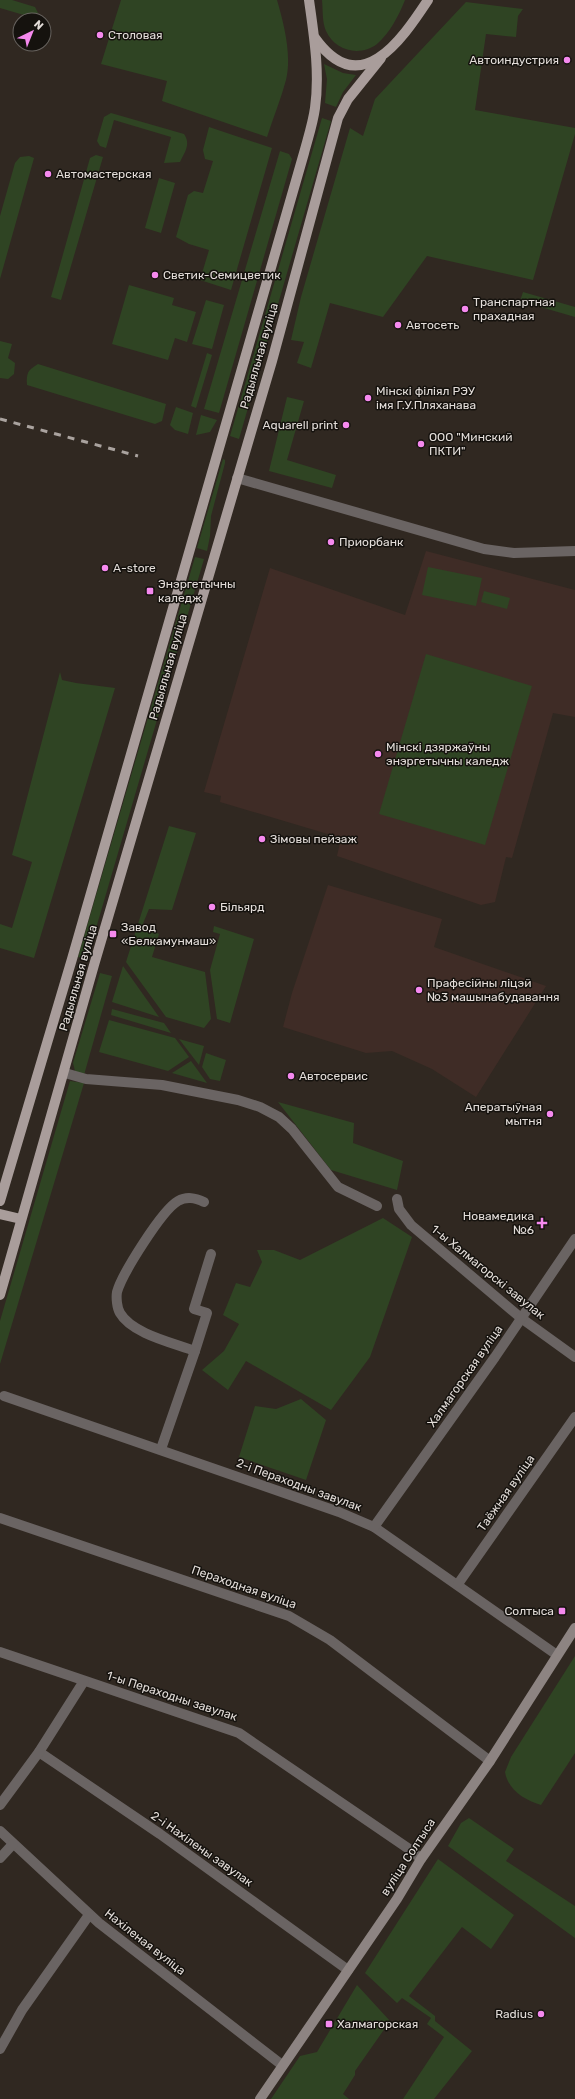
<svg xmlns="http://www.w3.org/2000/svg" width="575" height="2099" viewBox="0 0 575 2099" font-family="Rubik,sans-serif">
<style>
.education{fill:#3f2c26}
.green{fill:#2f4423}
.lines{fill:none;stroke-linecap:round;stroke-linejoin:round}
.minor{stroke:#6a6463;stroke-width:10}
.tertiary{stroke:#6a6463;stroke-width:10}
.secondary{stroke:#8d8482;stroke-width:10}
.primary{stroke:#a99d9b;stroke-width:10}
.rail{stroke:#aaa39f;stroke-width:3;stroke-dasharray:7 7;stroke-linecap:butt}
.poi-dot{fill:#f589ee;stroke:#15120e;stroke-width:1.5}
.labels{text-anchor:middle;stroke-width:3;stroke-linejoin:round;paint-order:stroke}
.poi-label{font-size:12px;fill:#e3ddd9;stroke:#15120e;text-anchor:start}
.street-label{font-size:12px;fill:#e3ddd9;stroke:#15120e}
</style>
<rect width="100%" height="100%" fill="#302821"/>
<!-- education -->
<g class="education">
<path d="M426,551L575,590V717L553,713L512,858L506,857L495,902L481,905L337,856L341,838L220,802L221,796L204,792L270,568L405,615Z"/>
<path d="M328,885L442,919L434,947L546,986L476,1097L432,1069L392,1051L366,1053L283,1027L292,993Z"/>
</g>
<!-- green -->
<g class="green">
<path d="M0,0H12L35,7L38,13L34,18L0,8Z"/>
<path d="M121,0H277C284,24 292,55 286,80C281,99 273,118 267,137L162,101L167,81L101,64Z"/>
<path d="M322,0H405C399,15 390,33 377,44C360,57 335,51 326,31C322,22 323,10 322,0Z"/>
<path d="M466,2L523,9L518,16L516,37L486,34L475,110L575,128V134L533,280L427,256L383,317L330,303L311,368L297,363L304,342L291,340L301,297L350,128L363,136L375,99Z"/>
<path d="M324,64L343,73L356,75L343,92L336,107L325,103L327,79Z"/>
<path d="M111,113L184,134C191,144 185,152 180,162L164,163L171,137L114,120L106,148L100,146L97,141L104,117Z"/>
<path d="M322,118L331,121L239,439L230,436Z"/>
<path d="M209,127L272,148L231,290L200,280L209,250L189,244L176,237L188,195L194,191L203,193L213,161L205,159L203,150Z"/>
<path d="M280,151L289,154L292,159L219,413L204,409Z"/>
<path d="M96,155L103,157L61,300L51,297L90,158Z"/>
<path d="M29,156L34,158L0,279V216L15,163L20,157Z"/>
<path d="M159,178L175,183L161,233L145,228Z"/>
<path d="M129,285L174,298L172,305L196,312L187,342L175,338L168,360L112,344Z"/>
<path d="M523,292L575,307V317L520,301Z"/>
<path d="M206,300L224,305L212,349L192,344Z"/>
<path d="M0,341L12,344L8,358L15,363L14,374L8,379L0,378Z"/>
<path d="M207,353L212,355L196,408L191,406Z"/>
<path d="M38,364L166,404L162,421L155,424L27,385C26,373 28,370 38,364Z"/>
<path d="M287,397L304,401L287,460L336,475L332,488L269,471Z"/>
<path d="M176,407L193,413L188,434L175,430L170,425Z"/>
<path d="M201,415L217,420L210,432L196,435Z"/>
<path d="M223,459L225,460V463L211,516L210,536L207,551L197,548Z"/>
<path d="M195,557L204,559L87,959L78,957Z"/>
<path d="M428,567L482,578L476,606L422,595Z"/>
<path d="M484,591L510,598L507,609L481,602Z"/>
<path d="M426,654L532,686L485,845L379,814Z"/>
<path d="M60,672L62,680L76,683L115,688L34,958L0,948V924L12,928L32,862L12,855Z"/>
<path d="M169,826L196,833L172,910L149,909L142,926L159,934L152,957L205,972L211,1019L204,1028L166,1017L126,962Z"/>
<path d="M214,926L254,939L230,1023L217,1019L210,970L220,934L213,932Z"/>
<path d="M123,966L159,1017L112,1002Z"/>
<path d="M100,973L112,976L84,1075L75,1071L73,1063Z"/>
<path d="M112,1009L164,1023L171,1033L111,1015Z"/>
<path d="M109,1020L175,1038L189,1057L168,1071L99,1052Z"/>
<path d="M179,1039L204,1046L199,1065Z"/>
<path d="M206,1053L226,1060L220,1081L210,1079L202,1067Z"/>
<path d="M191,1061L207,1083L172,1073Z"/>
<path d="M70,1081L84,1083L0,1364V1321Z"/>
<path d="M278,1102L354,1123L353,1143L403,1161L397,1190L331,1170Z"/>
<path d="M383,1218L412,1237L370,1357L331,1410L246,1361L228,1390L202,1370L224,1351L239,1324L223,1315L236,1283L250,1287L262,1262L257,1250H274L300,1260Z"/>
<path d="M301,1399L326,1420L306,1480L239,1457L255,1406L276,1409Z"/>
<path d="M575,1656V1753L541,1805C524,1800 508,1790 505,1772L511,1757Z"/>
<path d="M469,1818L514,1849L506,1861L575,1906V1938L448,1846L461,1823Z"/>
<path d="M438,1859L514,1915L491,1949L462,1927L409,1996L435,2016V2021L472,2051L434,2099H403L444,2037L427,2024L431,2018L402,1998L397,2003L365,1973Z"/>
<path d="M357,1985L390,2021L355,2071V2075L343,2094L349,2099H271L300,2056L317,2052Z"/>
</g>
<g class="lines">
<!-- minor -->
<g class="minor">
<path d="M237,478L484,549L514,553L575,551"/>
<path d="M65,1073L86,1079L162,1085L238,1100L260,1107L279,1117L292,1129L338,1187L377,1206"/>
<path d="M397,1199L399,1209L411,1225L521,1318L575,1357"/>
<path d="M195,1351C174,1343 132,1334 120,1313C117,1308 116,1298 117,1292C122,1274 162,1210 178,1201C187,1196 195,1198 204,1202"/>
<path d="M4,1396L339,1512L374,1527L557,1655"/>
<path d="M161,1449L195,1351L207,1313L194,1309L211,1254"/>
<path d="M374,1527L495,1357L575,1239"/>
<path d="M458,1584L575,1417"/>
<path d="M0,1652L239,1733L412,1851L421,1859"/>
<path d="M39,1752L160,1834L348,1970"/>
<path d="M0,1805L39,1752L84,1681"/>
<path d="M0,1831L99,1923L282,2065"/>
<path d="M0,1858L13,1844"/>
<path d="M0,2049L22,2010L89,1915"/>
</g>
<!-- tertiary -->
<path class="tertiary" d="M0,1518L289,1616L330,1640L490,1761"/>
<!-- secondary -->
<path class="secondary" d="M260,2099L397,1899L421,1859L490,1761L575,1628"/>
<!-- primary -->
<g class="primary">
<path d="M315,38C360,101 401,41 428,0"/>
<path d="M0,1201L72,959L304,153C308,138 313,123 315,108C320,72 314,36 309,0"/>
<path d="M0,1214L21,1219"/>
<path d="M0,1295L94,965L272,361L338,118L348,99L381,58"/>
</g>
<!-- rail -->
<path class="rail" d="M0,419L138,456"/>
</g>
<!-- markers -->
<g class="poi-dot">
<circle cx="100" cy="35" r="4"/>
<circle cx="567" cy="60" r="4"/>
<circle cx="48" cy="174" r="4"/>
<circle cx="155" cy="275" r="4"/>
<circle cx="465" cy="309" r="4"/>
<circle cx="398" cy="325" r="4"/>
<circle cx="368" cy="398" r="4"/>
<circle cx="346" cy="425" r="4"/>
<circle cx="421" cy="444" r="4"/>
<circle cx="331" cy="542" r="4"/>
<circle cx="105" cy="568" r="4"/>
<rect x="146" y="587" width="8" height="8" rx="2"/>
<circle cx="378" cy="754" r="4"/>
<circle cx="262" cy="839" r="4"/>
<circle cx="212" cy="907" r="4"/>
<rect x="109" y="930" width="8" height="8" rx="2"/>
<circle cx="419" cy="990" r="4"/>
<circle cx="291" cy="1076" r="4"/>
<circle cx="550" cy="1114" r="4"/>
<path d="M540 1217h4v4h4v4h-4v4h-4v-4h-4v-4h4z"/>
<rect x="558" y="1607" width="8" height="8" rx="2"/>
<circle cx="541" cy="2014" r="4"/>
<rect x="325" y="2020" width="8" height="8" rx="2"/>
</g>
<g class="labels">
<!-- poi labels -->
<g class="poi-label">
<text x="108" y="39">Столовая</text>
<text x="559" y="64" text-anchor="end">Автоиндустрия</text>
<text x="56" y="178">Автомастерская</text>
<text x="163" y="279">Светик-Семицветик</text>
<text x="473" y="306">Транспартная<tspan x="473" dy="14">прахадная</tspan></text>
<text x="406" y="329">Автосеть</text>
<text x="376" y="395">Мінскі філіял РЭУ<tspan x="376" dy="14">імя Г.У.Пляханава</tspan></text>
<text x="338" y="429" text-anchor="end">Aquarell print</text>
<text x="429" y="441">ООО "Минский<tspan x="429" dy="14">ПКТИ"</tspan></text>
<text x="339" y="546">Приорбанк</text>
<text x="113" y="572">А-store</text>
<text x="158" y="588">Энэргетычны<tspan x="158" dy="14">каледж</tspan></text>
<text x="386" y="751">Мінскі дзяржаўны<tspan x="386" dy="14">энэргетычны каледж</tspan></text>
<text x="270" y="843">Зімовы пейзаж</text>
<text x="220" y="911">Більярд</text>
<text x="121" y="931">Завод<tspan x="121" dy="14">«Белкамунмаш»</tspan></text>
<text x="427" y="987">Прафесійны ліцэй<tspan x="427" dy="14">№3 машынабудавання</tspan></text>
<text x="299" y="1080">Автосервис</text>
<text x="542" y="1111" text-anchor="end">Аператыўная<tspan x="542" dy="14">мытня</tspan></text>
<text x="534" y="1220" text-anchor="end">Новамедика<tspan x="534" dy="14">№6</tspan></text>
<text x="554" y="1615" text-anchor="end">Солтыса</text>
<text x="533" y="2018" text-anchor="end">Radius</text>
<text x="337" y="2028">Халмагорская</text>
</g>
<!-- street labels -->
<g class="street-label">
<text transform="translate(259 356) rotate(-74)" y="4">Радыяльная вуліца</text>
<text transform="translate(168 667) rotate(-74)" y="4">Радыяльная вуліца</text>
<text transform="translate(78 978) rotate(-74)" y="4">Радыяльная вуліца</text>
<text transform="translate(488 1272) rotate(39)" y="4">1-ы Халмагорскі завулак</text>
<text transform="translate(465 1376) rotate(-55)" y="4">Халмагорская вуліца</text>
<text transform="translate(299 1485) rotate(20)" y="4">2-і Пераходны завулак</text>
<text transform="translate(506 1493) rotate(-55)" y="4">Таёжная вуліца</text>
<text transform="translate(244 1587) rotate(19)" y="4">Пераходная вуліца</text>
<text transform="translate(172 1696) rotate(18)" y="4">1-ы Пераходны завулак</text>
<text transform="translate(202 1849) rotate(35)" y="4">2-і Нахілены завулак</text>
<text transform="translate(408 1857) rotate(-57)" y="4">вуліца Солтыса</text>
<text transform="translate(145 1942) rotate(38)" y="4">Нахіленая вуліца</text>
</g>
</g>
<!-- north arrow -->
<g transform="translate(32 32) rotate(43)"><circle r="19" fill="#15120e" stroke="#67635f"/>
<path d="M0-3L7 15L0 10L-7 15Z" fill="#f589ee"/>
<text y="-6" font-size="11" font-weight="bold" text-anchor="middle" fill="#e3ddd9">N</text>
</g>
</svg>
